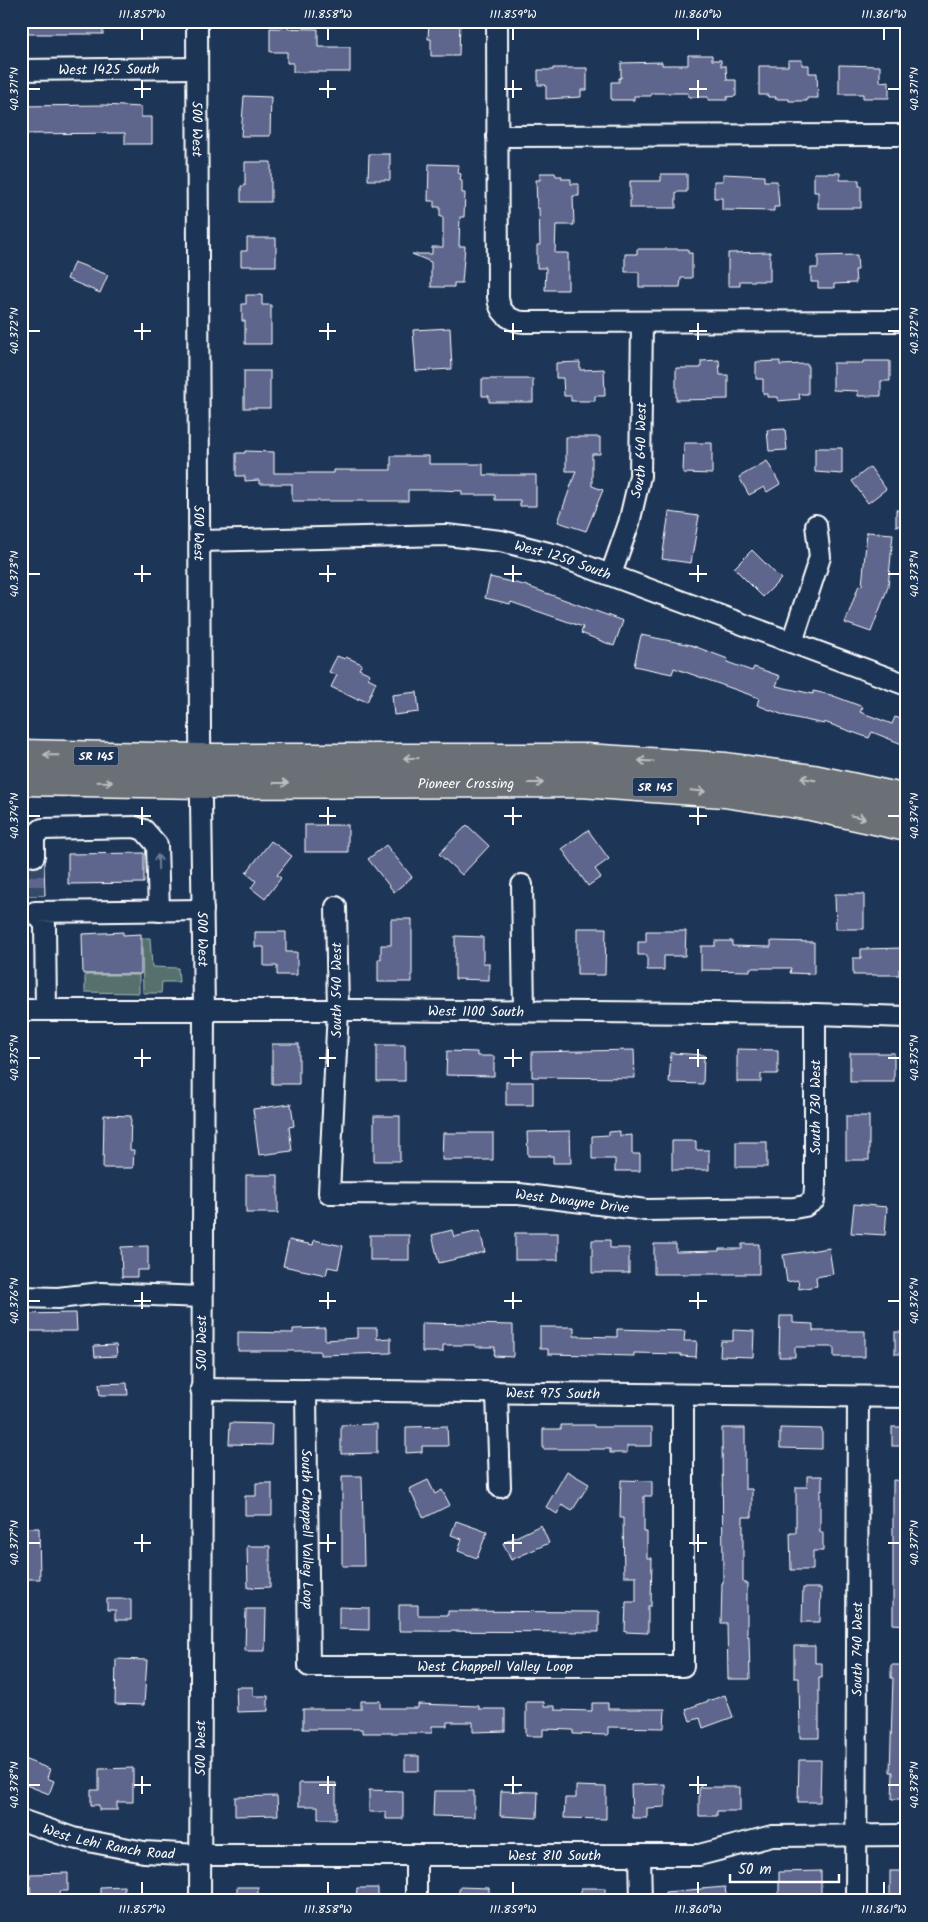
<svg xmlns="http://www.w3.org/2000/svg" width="928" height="1922" viewBox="0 0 928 1922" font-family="Kalam,sans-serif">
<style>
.green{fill:#56706d;stroke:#aab8b6}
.building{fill:#5e668d;stroke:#fff}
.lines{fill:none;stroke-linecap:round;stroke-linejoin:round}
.minor-tunnel{stroke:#344968;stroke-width:20;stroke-dasharray:20 10;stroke-linecap:butt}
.minor-casing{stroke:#fff;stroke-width:24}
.highway-casing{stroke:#fff;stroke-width:31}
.minor{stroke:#1d3557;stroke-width:20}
.highway{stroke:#6a7074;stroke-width:28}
.oneway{stroke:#bcbfc0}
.oneway2{stroke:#6c7c92}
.ticks{fill:none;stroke:#fff;stroke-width:2}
.labels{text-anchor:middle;stroke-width:4;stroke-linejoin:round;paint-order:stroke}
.shield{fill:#1d3557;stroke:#bbc2cd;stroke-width:1}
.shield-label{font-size:12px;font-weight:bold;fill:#fff}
.street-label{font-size:14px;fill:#fff;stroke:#1d3557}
.neatline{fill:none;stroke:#fff;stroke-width:2}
.ticks-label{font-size:12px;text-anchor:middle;fill:#fff}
</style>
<rect width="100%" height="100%" fill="#1d3557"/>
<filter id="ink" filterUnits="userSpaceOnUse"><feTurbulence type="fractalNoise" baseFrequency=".02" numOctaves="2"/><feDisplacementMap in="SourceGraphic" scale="10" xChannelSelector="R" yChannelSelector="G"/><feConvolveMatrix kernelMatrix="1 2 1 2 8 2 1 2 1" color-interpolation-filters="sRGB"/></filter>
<g filter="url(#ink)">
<!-- green -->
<g class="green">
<path d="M142,938H150L152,967L178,968L179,982H162L161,993H143Z"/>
<path d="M85,975H139V993L85,992Z"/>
</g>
<!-- building -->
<g class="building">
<rect x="21" y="21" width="82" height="13"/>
<path d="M429,21H460L459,56H431V39H428Z"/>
<path d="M270,28L318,29V47H350V72H293V63H287V52H270Z"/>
<path d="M688,55H712V60H721V66H726L727,80H736V96L727,97V100H708V97H688V93H651V96H634V100H611V82H619V78H621V63L662,62V65H688Z"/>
<path d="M788,60H802V65H809V73H817L818,98H807V101H789V99H775L776,97H768V95H759V66H788Z"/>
<path d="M839,65L880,66V82L889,81V98H863V94H839Z"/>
<path d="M553,68H587V90H581V97L546,99V85H538V70H553Z"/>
<path d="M244,96L271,97L270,136H241Z"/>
<path d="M104,105L141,107V117H152V144H125V133L21,134V106Z"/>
<path d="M369,154H390V180H368Z"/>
<path d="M245,162H271V202H241V186H245Z"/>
<path d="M429,164L459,165L458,173L461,174L460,180L462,181V193H465L464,217H460L459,246H465L462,283H454V287H431V262L412,254H432V247H443V217H440V207H434V201H428Z"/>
<path d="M540,173H555L556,176H562V179H571V184H579V196H573L574,225H556L555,253H568V290H545L546,268H537V245H540L539,208H537L536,180H540Z"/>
<path d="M814,173H840V180H859V186H861V208H818V192H814Z"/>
<path d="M661,174H687V192H676V208H630V181H661Z"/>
<path d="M723,174L764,176V181H777L779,207H774V211L722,210V198H714V181H723Z"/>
<path d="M247,238H276V266H241V251H247Z"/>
<path d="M637,249H688V253H692V278H681L680,287H639V272H625V254H637Z"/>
<path d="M770,252V281H740V286H728V253Z"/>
<path d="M857,255L858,270H855L856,283L834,284V288H818V282H811V268H818V256Z"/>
<path d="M74,262L108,275L100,293L67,279Z"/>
<path d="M246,295H262V305H271V344H245V321H242V304H246Z"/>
<path d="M450,328L452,369L416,371L413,330Z"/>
<path d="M719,360L720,375H728V399L676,400V368H701V361Z"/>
<path d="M780,361V365L808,364V394H799L800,399L778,401V397H768V394H763V379H756V362Z"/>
<path d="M863,361H890V381H881V396H858V391L833,390V363H863Z"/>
<path d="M580,362V370L604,369L605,396H595V401H571V396H564L563,378H556V363Z"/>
<rect x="244" y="371" width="26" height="37"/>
<path d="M482,379H533V402H489V396H482Z"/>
<path d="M785,429L787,450L769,451L767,430Z"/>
<path d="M566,437H600V454H592V486L603,490L586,531L558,522L576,471H566Z"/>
<path d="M684,443H712V474L683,473Z"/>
<path d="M815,448H842V474L815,472Z"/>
<path d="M245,451L274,452V473H334V470H391V456H429V464H483V475H536V506H520V500H495V495H462V491L441,490H408V501H292V484H259V480L245,481V476H236V453H245Z"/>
<path d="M767,461L780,484L767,492L764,487L749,495L739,477Z"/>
<path d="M870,467L886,489L868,503L852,481Z"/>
<rect x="896" y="510" width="11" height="16"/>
<path d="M669,512L699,516L691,563L662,559Z"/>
<path d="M867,532L893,534L888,587L871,632L845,623L859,585L862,586Z"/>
<path d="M752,550L781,579L763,597L734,568Z"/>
<path d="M490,577L524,585L623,621L614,646L581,633L583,627L511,602L510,604L485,598Z"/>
<path d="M641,635L691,645L728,659L727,662L752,671L754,667L780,676L776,686L813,694V691L831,695L863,707L860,712L892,724L895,717L907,721V746L872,732L869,738L824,722V724L786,716L757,705L759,698L674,668L672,674L634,666Z"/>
<path d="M337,656L345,659L346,657L362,664L359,669L370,674L368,678L376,682L367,702L358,698V700L331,687L337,675L329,672Z"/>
<path d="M417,692L419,712L394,715L392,695Z"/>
<rect x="305" y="825" width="43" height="27"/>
<path d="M467,825L489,846L462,875L439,854Z"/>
<path d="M588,830L609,859L595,869L601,877L588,886L562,849Z"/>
<path d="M271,841L292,856L277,875L281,878L265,899L251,888L256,881L246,873Z"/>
<path d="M386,845L412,877L394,892L368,859Z"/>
<path d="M144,853V883L68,884V854Z"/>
<path d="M44,862L45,895H26V864L34,868Z"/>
<path d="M835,894H864V929H836Z"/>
<path d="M391,919H412V982H378V959H381V945H391Z"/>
<path d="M577,928H606L605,975H577Z"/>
<path d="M646,931H686L685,956H664V970H647V955H638V942H646Z"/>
<path d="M123,932V935L141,934V974H83L82,934Z"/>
<path d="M255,932H286V952H297V975H277V966H264V947H255Z"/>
<path d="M455,936L483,937V963H489V980L455,979Z"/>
<path d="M715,941H732V946L771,947V941L814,942V974L790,973L791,968H750V971L701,970V946H715Z"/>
<path d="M904,948L905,969H899V975H853V958H861V949Z"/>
<rect x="272" y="1044" width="27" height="40"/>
<rect x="377" y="1045" width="28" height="36"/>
<path d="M737,1049L778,1050V1074H761V1082H737Z"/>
<path d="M634,1050L635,1078L532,1077V1052Z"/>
<path d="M447,1051L477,1052V1056H494V1076L446,1075Z"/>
<path d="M671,1053L704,1055L703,1084L669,1083Z"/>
<rect x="850" y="1053" width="44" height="29"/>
<rect x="506" y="1082" width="27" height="23"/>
<path d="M291,1104L294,1126L289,1127L292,1151L259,1155L253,1109Z"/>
<path d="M104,1115L131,1116L130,1150H134L133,1168H103Z"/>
<rect x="374" y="1116" width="26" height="45"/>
<rect x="846" y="1116" width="23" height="44"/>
<path d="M570,1131L571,1163H553V1156H528L527,1132Z"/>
<path d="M620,1131V1136L632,1135V1154H640V1171H615V1159H592V1136L609,1135V1132Z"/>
<path d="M443,1133H493V1160H442Z"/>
<path d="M672,1141H696V1150H709V1170H672Z"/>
<rect x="736" y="1142" width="31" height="25"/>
<rect x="246" y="1175" width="32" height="38"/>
<path d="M854,1204L887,1207L885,1235L851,1233Z"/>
<path d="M452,1230L454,1237L480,1231L485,1252L439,1263L432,1235Z"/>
<rect x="515" y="1233" width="43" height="27"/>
<rect x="370" y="1235" width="39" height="25"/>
<path d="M289,1240L313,1245L314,1240L343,1246L338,1269L328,1267L326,1275L283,1266Z"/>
<path d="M592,1240H610V1248H629V1273H592Z"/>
<path d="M654,1244H676V1252L719,1251V1249H742V1244H759V1274H654Z"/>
<path d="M148,1246V1270H137V1277H122L121,1247Z"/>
<path d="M829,1248L833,1274L816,1277L817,1286L799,1289L798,1280L787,1282L783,1255Z"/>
<path d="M76,1313L77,1331H21V1314Z"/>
<path d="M780,1316H793V1323L813,1324V1331H865V1357H834V1347H795V1357H779Z"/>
<path d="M422,1323L513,1325V1357L494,1356L495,1347H475V1345H443V1352H422Z"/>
<path d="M540,1327H574V1336L617,1337V1329L685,1331L684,1341H697L696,1357L681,1356V1354L634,1353V1356L548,1354V1349H540Z"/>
<path d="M325,1328V1340L357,1338V1328H377V1339L391,1338V1353L320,1355V1351H238V1332L293,1333V1329Z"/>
<path d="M733,1330L754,1331L753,1357L720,1356L721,1341H733Z"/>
<rect x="895" y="1332" width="12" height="22"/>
<path d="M116,1345L117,1356L95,1357L94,1346Z"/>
<path d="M127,1383L128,1395H100L99,1384Z"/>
<path d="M230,1423L272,1424L271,1445L229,1444Z"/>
<path d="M377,1424V1453L341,1454V1425Z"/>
<path d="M561,1425H594V1427H652V1446H627V1453H610V1449H543V1429H561Z"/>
<path d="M447,1426L448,1446H422V1452L406,1453V1427Z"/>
<rect x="892" y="1427" width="15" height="19"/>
<path d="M722,1428H745V1489H752V1517H743V1583H747V1636H749L750,1679H728L727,1623H721L722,1583H723Z"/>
<path d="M780,1428L822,1429V1449L780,1448Z"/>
<path d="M567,1471L589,1484L572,1511L562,1505L557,1514L546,1507Z"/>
<path d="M342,1476H362L364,1566H342Z"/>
<path d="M807,1476H822V1491H820V1532H823V1551H813V1570H791L790,1533H796V1487H807Z"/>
<path d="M428,1480L435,1494L442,1490L450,1505L424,1518L409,1489Z"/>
<path d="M621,1480L652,1481V1496H644V1532H647V1558H652L651,1606H648V1633L625,1632L626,1602H636V1576H624L623,1518H620Z"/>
<path d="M893,1480L907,1481V1625L893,1624Z"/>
<path d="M256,1483H272V1515H245V1496H256Z"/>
<path d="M456,1521L487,1532L477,1558L458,1551L462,1539L451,1535Z"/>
<path d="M541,1525L549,1543L511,1560L503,1543Z"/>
<path d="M21,1528H39L40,1579H21Z"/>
<path d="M247,1546H270V1587L248,1588Z"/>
<path d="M803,1588H821L820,1622H802Z"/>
<path d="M107,1599H131V1620H115V1610H107Z"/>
<path d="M399,1605H418V1615H448V1611L599,1612V1632L399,1631Z"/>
<path d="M339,1607L369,1608V1630L339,1629Z"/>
<path d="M246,1609H266L265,1651H245Z"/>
<path d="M794,1646H815V1663H822V1678H819V1738H800L799,1678H794Z"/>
<path d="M116,1659L147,1660L144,1705L115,1704Z"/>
<path d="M891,1665H907L905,1768H907V1799H892L893,1772H890L893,1678H891Z"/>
<path d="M236,1687H253V1696H268V1711L237,1712Z"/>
<path d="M725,1695L733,1717L703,1728L700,1718L690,1721L686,1709Z"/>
<path d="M361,1701H380V1708H418V1704L479,1706V1709H505V1731L473,1732V1722H447V1726H432V1733H362V1729H303V1709H361Z"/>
<path d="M526,1702H544V1706H555V1710L592,1711V1703H608V1709H665L664,1728L608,1727V1735L573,1734V1730L543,1729V1736H526Z"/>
<rect x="405" y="1756" width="14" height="15"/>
<path d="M21,1758L50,1769L47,1778L54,1781L49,1794L21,1783Z"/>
<path d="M799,1760H821L820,1802H798Z"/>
<path d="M133,1768V1802H117V1810H99V1805H91V1790H99V1769Z"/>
<path d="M299,1783H336V1819H318V1806H299Z"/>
<path d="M665,1784V1807L647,1808V1818H632L631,1785Z"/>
<path d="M576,1786L606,1787V1819L564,1818L565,1798H576Z"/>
<path d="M699,1787H740V1811H717V1816H699Z"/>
<path d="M369,1790L403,1791V1819H386V1812H369Z"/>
<path d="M434,1791H474V1817L433,1816Z"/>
<path d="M501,1791L538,1792L537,1818L500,1816Z"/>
<path d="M277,1796L278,1815L235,1816V1797Z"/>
<path d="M821,1871V1899H813V1901H796V1898H779V1872Z"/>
<rect x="890" y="1871" width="17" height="30"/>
<path d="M68,1873V1891H60L61,1900L31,1901L30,1874Z"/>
<path d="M124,1886V1901H100V1887Z"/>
<rect x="237" y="1887" width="21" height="14"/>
<path d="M459,1887L489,1888V1901H459Z"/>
<path d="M725,1887L727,1901H665V1892Z"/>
<path d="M357,1888H378V1901H356Z"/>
<rect x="581" y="1888" width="24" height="13"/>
</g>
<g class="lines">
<!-- minor-tunnel -->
<path class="minor-tunnel" d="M34,856V895"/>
<defs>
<g id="minor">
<path id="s1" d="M197,21L200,732L204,1010L200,1901"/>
<path d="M497,21L498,297C499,312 509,321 524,322L907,321"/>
<path id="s2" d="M21,70L197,68"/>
<path d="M497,136L907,135"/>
<path id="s3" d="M200,541L446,535L501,541L556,555L907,685"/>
<path id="s4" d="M611,574L629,523L640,476L642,322"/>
<path d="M792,642L820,557L816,525"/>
<path d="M34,856V836L42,829L135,827L144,830L157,845L159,911"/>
<path d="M522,885L524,1011"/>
<path id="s5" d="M336,907L338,1010L329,1193L519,1194L646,1210L794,1208L805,1206L814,1200L815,1187V1014"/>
<path id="s6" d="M21,1010H356L815,1014L907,1017"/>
<path d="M46,1010L45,924L35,912L203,910"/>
<path d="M21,1297L58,1298L101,1293L202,1297"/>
<path id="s7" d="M201,1389L907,1397"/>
<path id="s8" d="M306,1390L309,1666H683V1395"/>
<path d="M497,1392L500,1487"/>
<path id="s9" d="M21,1820L73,1838L144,1852L200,1855H699L772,1836L907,1835"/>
<path d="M640,1855L641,1901"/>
<path d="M416,1901V1855"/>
<path id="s10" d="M856,1901L858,1397"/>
</g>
<g id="highway">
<path d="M21,754L200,758H586L726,767L813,779L907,799"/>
<path id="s11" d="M21,781L201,784L581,783L724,793L811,806L907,827"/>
</g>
</defs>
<!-- minor casing -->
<use href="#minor" class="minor-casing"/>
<!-- highway casing -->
<use href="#highway" class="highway-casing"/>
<!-- minor -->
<use href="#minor" class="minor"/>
<!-- highway -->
<use href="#highway" class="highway"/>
</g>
<!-- one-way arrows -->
<defs><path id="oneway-shaft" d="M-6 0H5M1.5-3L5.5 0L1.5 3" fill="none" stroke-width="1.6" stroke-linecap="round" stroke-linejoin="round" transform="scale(1.25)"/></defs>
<g class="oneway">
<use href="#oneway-shaft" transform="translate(51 755) rotate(-179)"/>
<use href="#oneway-shaft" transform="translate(411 758) rotate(180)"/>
<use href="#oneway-shaft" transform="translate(646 761) rotate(-177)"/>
<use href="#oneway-shaft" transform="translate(808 779) rotate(-171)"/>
<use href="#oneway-shaft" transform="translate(105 782) rotate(1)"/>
<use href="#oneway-shaft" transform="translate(281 783)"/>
<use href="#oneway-shaft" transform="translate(536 783)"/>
<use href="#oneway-shaft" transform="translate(698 791) rotate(5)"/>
<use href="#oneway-shaft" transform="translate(858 817) rotate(12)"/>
</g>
<use class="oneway2" href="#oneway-shaft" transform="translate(158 862) rotate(-91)"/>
</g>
<!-- ticks -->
<path class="ticks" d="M142,28V40M328,28V40M513,28V40M698,28V40M884,28V40M142,80V98M328,80V98M513,80V98M698,80V98M28,89H40M134,89H151M319,89H336M504,89H522M689,89H707M888,89H900M142,323V340M328,323V340M513,323V340M698,323V340M28,331H40M134,331H151M319,331H336M504,331H522M689,331H707M888,331H900M142,565V582M328,565V582M513,565V582M698,565V582M28,574H40M134,574H151M319,574H336M504,574H522M689,574H707M888,574H900M142,807V825M328,807V825M513,807V825M698,807V825M28,816H40M134,816H151M319,816H336M504,816H522M689,816H707M888,816H900M142,1049V1067M328,1049V1067M513,1049V1067M698,1049V1067M28,1058H40M134,1058H151M319,1058H336M504,1058H522M689,1058H707M888,1058H900M142,1292V1309M328,1292V1309M513,1292V1309M698,1292V1309M28,1301H40M134,1301H151M319,1301H336M504,1301H522M689,1301H707M888,1301H900M142,1534V1552M328,1534V1552M513,1534V1552M698,1534V1552M28,1543H40M134,1543H151M319,1543H336M504,1543H522M689,1543H707M888,1543H900M142,1776V1794M328,1776V1794M513,1776V1794M698,1776V1794M28,1785H40M134,1785H151M319,1785H336M504,1785H522M689,1785H707M888,1785H900M142,1882V1894M328,1882V1894M513,1882V1894M698,1882V1894M884,1882V1894"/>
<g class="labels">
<!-- shield labels -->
<g class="shield">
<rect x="73.5" y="746.5" width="45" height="19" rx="4"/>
<rect x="632.5" y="777.5" width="45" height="19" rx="4"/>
</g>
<g class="shield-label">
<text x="96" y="760">SR 145</text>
<text x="655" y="791">SR 145</text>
</g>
<!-- street labels -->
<g class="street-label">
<text dy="5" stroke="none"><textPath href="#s2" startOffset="88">West 1425 South</textPath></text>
<text dy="5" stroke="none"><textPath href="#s1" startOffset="108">500 West</textPath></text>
<text dy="5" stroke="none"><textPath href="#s4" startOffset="128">South 640 West</textPath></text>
<text dy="5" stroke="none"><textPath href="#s1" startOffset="512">500 West</textPath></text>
<text dy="5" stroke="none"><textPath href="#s3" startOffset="366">West 1250 South</textPath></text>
<text dy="5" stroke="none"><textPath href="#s11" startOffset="445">Pioneer Crossing</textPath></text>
<text dy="5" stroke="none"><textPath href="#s1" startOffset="918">500 West</textPath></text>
<text transform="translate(336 990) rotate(-90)" y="5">South 540 West</text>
<text dy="5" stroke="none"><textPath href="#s6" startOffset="455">West 1100 South</textPath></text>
<text transform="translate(815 1107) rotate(-90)" y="5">South 730 West</text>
<text dy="5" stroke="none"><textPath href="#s5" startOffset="530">West Dwayne Drive</textPath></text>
<text transform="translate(201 1343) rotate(-90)" y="5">500 West</text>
<text dy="5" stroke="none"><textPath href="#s7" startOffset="352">West 975 South</textPath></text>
<text dy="5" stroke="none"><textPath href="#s8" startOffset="139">South Chappell Valley Loop</textPath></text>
<text dy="5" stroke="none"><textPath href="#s10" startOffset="252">South 740 West</textPath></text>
<text dy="5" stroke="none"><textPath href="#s8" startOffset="462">West Chappell Valley Loop</textPath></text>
<text transform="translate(200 1748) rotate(-90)" y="5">500 West</text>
<text dy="5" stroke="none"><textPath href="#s9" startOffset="91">West Lehi Ranch Road</textPath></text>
<text dy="5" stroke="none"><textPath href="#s9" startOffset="538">West 810 South</textPath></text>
</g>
</g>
<!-- margin -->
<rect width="928" height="1922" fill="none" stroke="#1d3557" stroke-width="55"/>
<!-- scale -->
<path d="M730 1874v8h109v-8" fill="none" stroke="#ffffff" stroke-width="2.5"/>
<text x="738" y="1874" font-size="15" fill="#ffffff" stroke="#1d3557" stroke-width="4" paint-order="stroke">50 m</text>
<rect x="28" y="28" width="872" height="1866" class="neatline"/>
<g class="ticks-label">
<text x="142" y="18">111.857°W</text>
<text x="328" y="18">111.858°W</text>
<text x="513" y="18">111.859°W</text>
<text x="698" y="18">111.860°W</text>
<text x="884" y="18">111.861°W</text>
<text transform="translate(914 89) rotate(-90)" y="4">40.371°N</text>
<text transform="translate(14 89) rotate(-90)" y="4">40.371°N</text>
<text transform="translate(914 331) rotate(-90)" y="4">40.372°N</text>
<text transform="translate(14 331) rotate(-90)" y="4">40.372°N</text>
<text transform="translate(914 574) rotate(-90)" y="4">40.373°N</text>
<text transform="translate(14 574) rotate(-90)" y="4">40.373°N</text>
<text transform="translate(14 816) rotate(-90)" y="4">40.374°N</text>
<text transform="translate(914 816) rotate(-90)" y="4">40.374°N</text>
<text transform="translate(14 1058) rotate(-90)" y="4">40.375°N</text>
<text transform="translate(914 1058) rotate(-90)" y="4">40.375°N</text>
<text transform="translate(914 1301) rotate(-90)" y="4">40.376°N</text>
<text transform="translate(14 1301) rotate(-90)" y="4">40.376°N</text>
<text transform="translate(14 1543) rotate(-90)" y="4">40.377°N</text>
<text transform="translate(914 1543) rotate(-90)" y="4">40.377°N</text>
<text transform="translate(14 1785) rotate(-90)" y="4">40.378°N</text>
<text transform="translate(914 1785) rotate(-90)" y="4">40.378°N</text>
<text x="142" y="1913">111.857°W</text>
<text x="328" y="1913">111.858°W</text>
<text x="513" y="1913">111.859°W</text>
<text x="698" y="1913">111.860°W</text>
<text x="884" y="1913">111.861°W</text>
</g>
</svg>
